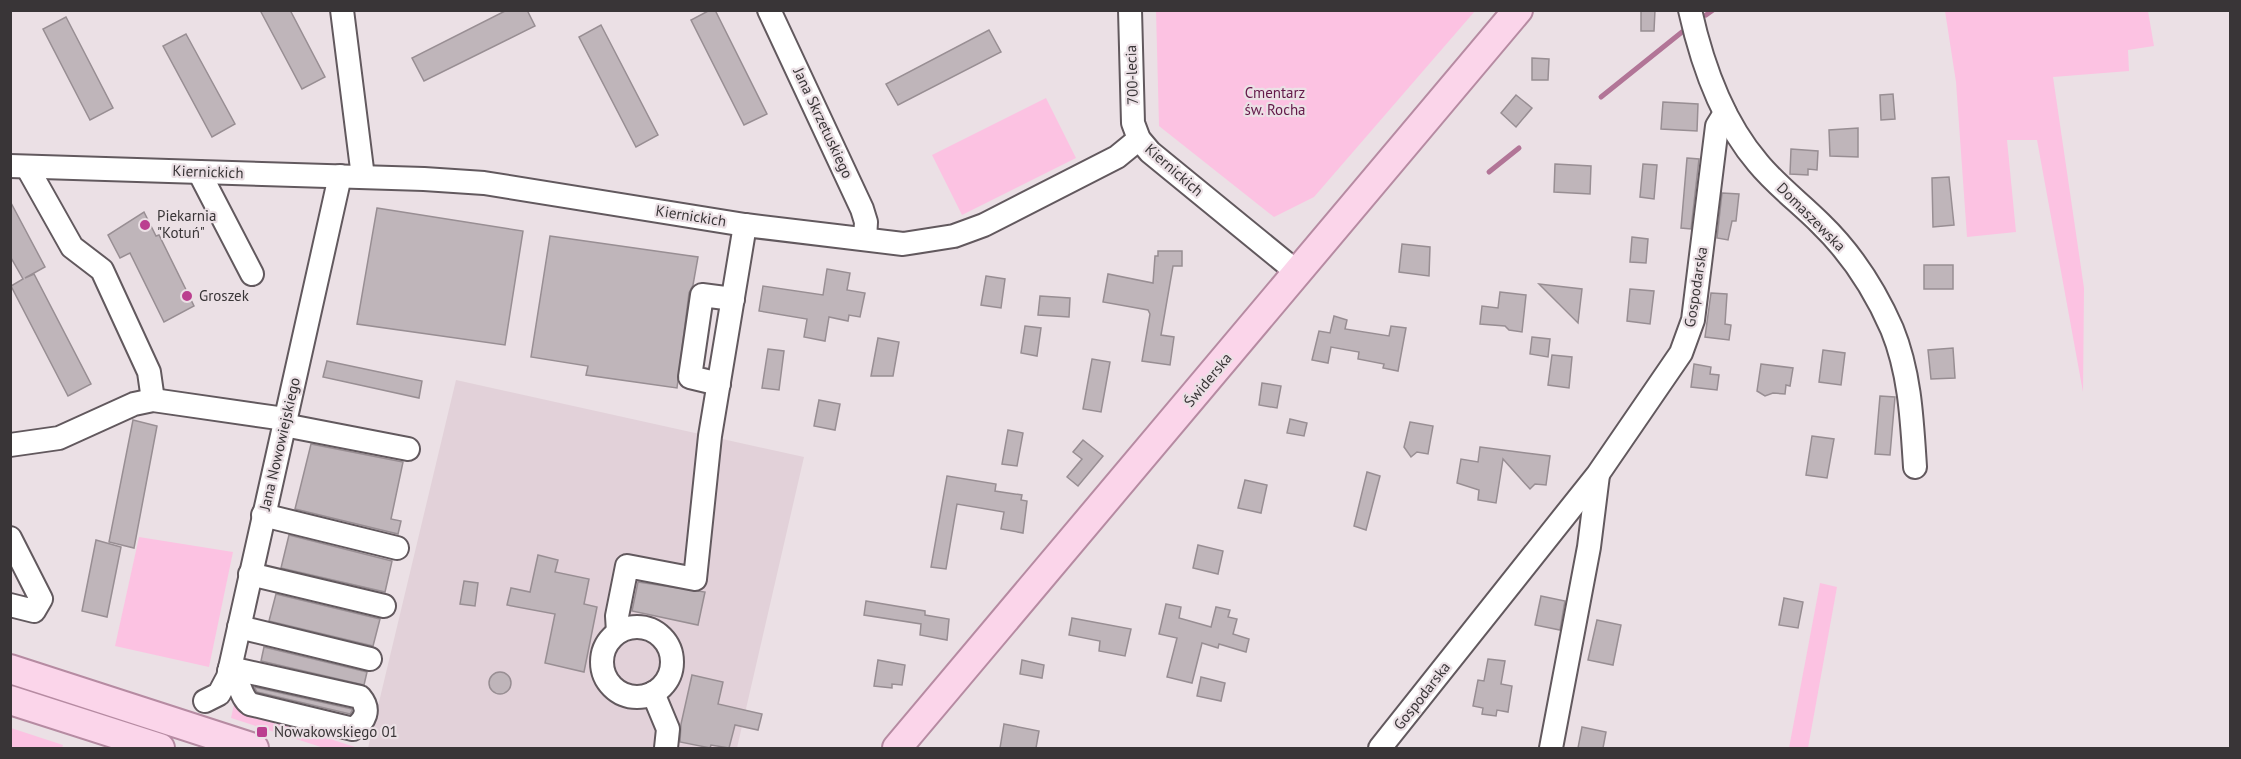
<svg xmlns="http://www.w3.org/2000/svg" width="2241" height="759" viewBox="0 0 2241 759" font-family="'PT Sans',sans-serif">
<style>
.built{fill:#e2d1d9}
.green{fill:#fcc2e2}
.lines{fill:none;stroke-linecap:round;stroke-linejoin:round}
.stream{stroke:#b27597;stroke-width:5}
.building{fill:#bfb5ba;stroke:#988e93;stroke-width:1.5}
.minor-casing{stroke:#62595e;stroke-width:26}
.major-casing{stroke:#b68ba2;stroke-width:32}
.minor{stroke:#fff;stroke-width:22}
.major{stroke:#fbd5ea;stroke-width:28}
.poi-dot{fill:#bb3f8f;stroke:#ebe0e5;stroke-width:2}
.labels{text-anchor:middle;stroke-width:4.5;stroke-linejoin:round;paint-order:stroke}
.street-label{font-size:15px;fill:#393537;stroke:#ebe0e5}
.park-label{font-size:15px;fill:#631949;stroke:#ebe0e5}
.poi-label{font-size:15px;fill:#393537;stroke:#ebe0e5;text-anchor:start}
</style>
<rect width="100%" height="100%" fill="#ebe0e5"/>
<!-- built -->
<path class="built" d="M456,380L804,457L737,748H368Z"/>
<!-- green -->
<g class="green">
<path d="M1156,11V10L1475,11L1314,197L1274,217L1159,126Z"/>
<path d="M1945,11H2148L2154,46L2128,50L2129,71L2053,77L2084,288L2083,392L2037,140H2007L2016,232L1967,237L1956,82Z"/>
<path d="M1046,98L1076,158L962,215L932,155Z"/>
<path d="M139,537L233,552L209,667L115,646Z"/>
<path d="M1820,583L1837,587L1808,748H1789Z"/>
<path d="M237,691L247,712L358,748H324L231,718Z"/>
<path d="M11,728L63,745L62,748H11Z"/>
</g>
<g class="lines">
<!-- stream -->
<g class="stream">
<path d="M1706,15L1713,10"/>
<path d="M1601,97L1682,32"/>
<path d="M1489,172L1519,148"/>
</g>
</g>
<!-- building -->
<g class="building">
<path d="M260,10H290L325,77L302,89Z"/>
<path d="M507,10H527L535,26L424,81L412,58Z"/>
<path d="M710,10H715L767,114L744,125L691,20Z"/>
<path d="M1641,10H1655L1654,31H1641Z"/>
<path d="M66,17L113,108L90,120L43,29Z"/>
<path d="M601,25L658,135L636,147L579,37Z"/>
<path d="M989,30L1001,52L898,105L886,84Z"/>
<path d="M186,34L235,124L212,137L163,46Z"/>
<path d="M1532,58L1549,59L1548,80H1532Z"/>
<path d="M1893,94L1895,119L1881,120L1880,95Z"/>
<path d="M1516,95L1532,108L1516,127L1501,113Z"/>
<path d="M1663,102L1698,104L1697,131L1661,129Z"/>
<path d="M1858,128V157L1830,156L1829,130Z"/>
<path d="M1791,149L1818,151L1817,170L1808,169V175L1790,174Z"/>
<path d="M1687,158L1699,159L1691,229L1681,228Z"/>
<path d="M1555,164L1591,166L1590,194L1554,192Z"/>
<path d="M1643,164L1657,165L1654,199L1640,197Z"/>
<path d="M1949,177L1954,225L1933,227L1932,178Z"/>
<path d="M1722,193L1739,194L1736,221H1732L1728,240L1717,238Z"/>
<path d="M10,201L45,267L25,278L34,274L91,384L68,396L11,286L23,279L10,256Z"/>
<path d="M377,208L523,231L505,345L357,324Z"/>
<path d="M144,212L156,236L159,235L194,306L164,322L130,253L120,258L108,235Z"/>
<path d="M550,236L698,257L693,285L689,293L677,388L586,375L588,366L531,357Z"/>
<path d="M1632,237L1648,239L1646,263L1630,262Z"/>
<path d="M1402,244L1430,247L1429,276L1399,272Z"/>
<path d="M1158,251H1182V266H1173L1161,335L1174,337L1170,365L1142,361L1150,314L1148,310L1103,302L1108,274L1153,283L1155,256H1158Z"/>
<rect x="1924" y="265" width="29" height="24"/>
<path d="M827,269L850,273L847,290L865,293L860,317L849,315L848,321L829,317L825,341L804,337L807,319L759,311L763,286L823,295Z"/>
<path d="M986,276L1005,279L1001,308L981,305Z"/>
<path d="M1539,284L1582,289L1578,323Z"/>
<path d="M1630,289L1654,291L1650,324L1627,321Z"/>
<path d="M1500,292L1526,295L1522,332L1509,330L1505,326L1480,324L1482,306L1498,308Z"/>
<path d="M1711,293L1727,294L1725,324L1731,325L1729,340L1705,337Z"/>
<path d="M1040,296L1070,298L1069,317L1038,315Z"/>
<path d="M1334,316L1347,320L1345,329L1389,336L1391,326L1406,328L1398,371L1383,368L1384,364L1358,359L1359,352L1331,347L1328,363L1312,360L1319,331L1330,333Z"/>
<path d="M1025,326L1041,328L1037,356L1021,353Z"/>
<path d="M1532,337L1550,339L1548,357L1530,354Z"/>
<path d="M878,338L899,342L893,376H871Z"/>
<path d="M1953,348L1955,378L1931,379L1928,350Z"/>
<path d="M768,349L784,351L779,390L762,388Z"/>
<path d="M1823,350L1845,353L1841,385L1819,382Z"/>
<path d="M1552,355L1572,357L1569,388L1548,385Z"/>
<path d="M1092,359L1110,362L1101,412L1083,409Z"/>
<path d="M327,361L422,381L419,398L323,377Z"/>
<path d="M1694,364L1711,367L1710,374L1719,375L1717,390L1691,387Z"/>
<path d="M1761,364L1793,368L1790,386L1786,385L1785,394L1773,393L1765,396L1757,391Z"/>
<path d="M1262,383L1281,386L1277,408L1259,405Z"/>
<path d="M1880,396L1895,397L1890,455L1875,454Z"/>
<path d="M819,400L840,404L835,430L814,426Z"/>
<path d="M1290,419L1307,423L1304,436L1287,433Z"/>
<path d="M133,420L157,426L134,548L109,542Z"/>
<path d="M1410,422L1433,426L1428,454L1417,452L1411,457L1404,447Z"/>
<path d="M1008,430L1023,433L1017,466L1002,464Z"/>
<path d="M1812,436L1834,439L1827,478L1806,475Z"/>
<path d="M1083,440L1103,456L1078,486L1067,477L1082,459L1073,452Z"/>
<path d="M311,444L403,462L391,519L401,521L398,534L295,509Z"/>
<path d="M1480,447L1550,456L1546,485L1535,484L1530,489L1503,459L1496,503L1478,500L1479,490L1457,483L1461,459L1478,462Z"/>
<path d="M1367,472L1380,476L1366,530L1354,526Z"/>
<path d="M947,476L996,484L995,491L1022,495L1021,500L1027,501L1023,533L1001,529L1004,512L957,504L946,569L931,567Z"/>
<path d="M1245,480L1267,485L1261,513L1238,508Z"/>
<path d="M289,535L392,561L385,592L281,568Z"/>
<path d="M96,540L121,547L107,617L82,611Z"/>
<path d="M1198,545L1223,551L1218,574L1193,568Z"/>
<path d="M538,555L558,560L555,572L589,579L584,604L597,607L584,672L545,663L555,614L507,605L511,588L530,592Z"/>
<path d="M464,581L478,583L475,606L460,604Z"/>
<path d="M638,582L705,592L698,625L632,611Z"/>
<path d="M276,594L380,619L373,646L269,621Z"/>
<path d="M1541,596L1565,601L1560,630L1535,625Z"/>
<path d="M1784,598L1803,602L1798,628L1779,625Z"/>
<path d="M866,601L925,611V615L949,619L947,640L920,635L921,624L864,615Z"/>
<path d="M1166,604L1181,607L1179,618L1211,627L1216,607L1230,610L1228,617L1237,619L1233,634L1249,639L1246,652L1219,644L1218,648L1202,643L1192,683L1167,677L1177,638L1159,634Z"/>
<path d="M1072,618L1131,629L1125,656L1099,651L1100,641L1069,635Z"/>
<path d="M1597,620L1621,625L1613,665L1588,660Z"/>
<path d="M264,647L367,672L364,685L261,661Z"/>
<path d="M1488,659L1505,661L1501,684L1512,686L1508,712L1497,710L1496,716L1482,714L1483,708L1473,706L1478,680L1484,681Z"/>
<path d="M878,660L905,665L902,685L892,684V688L874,686Z"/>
<path d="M1022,660L1044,665L1042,678L1020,674Z"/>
<circle cx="500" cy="683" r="11"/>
<path d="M692,675L723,682L718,704L762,714L758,730L735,725L729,748L711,745L710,748L680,742L681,724Z"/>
<path d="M1201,677L1225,683L1221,701L1197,696Z"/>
<path d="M254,687L352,709V711L350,714L257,692Z"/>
<path d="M1004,724L1039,731L1036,748H1000Z"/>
<path d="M1582,727L1606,732L1603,748H1578Z"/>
</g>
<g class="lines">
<defs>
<g id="minor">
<path d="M342,10L363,177"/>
<path d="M769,10L862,209L866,222L865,239"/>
<path d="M1130,10L1133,123L1139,139L1150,152L1298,273"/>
<path d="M1690,10C1702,64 1722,121 1758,163C1776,185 1800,203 1820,223C1850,252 1875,290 1892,329C1910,373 1912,420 1915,467"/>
<path d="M10,166L424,179L484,183L745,225L903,244L954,236L984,225L1117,157L1139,139"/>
<path d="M27,167L72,247L102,270L149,372L153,400"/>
<path d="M199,172L252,274"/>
<path d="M719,384L690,377L702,295L733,299"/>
<path d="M284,425L408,449"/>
<path d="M10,445L59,438L134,404L153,400L285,419"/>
<path d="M263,515L397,548"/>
<path d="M10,538L41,599L34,611L10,605"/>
<path d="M250,574L384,606"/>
<circle cx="637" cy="662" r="35"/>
<path d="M239,627L370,659"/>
<path d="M618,632L617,616L627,566L695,579L710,436L745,225"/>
<path d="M229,671C241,679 239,696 250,704L353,729C365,721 371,710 360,697L230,668"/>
<path d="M653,693L668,729L666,748"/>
<path d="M205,701L219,694L228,677L340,176"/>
<path d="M1380,748L1598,474L1681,353L1693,320L1717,126L1725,113"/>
<path d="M1551,748L1589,547L1598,475"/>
</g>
<g id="major">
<path d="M10,669L254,748"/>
<path d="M10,700L160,748"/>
<path d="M897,748L1518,10"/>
</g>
</defs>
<!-- minor casing -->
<use href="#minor" class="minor-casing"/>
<!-- major casing -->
<use href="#major" class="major-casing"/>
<!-- minor -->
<use href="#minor" class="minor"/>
<!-- major -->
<use href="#major" class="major"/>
</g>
<!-- markers -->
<g class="poi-dot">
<circle cx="145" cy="225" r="6"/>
<circle cx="187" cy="296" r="6"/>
<rect x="256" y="726" width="12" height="12" rx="3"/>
</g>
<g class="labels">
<!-- street labels -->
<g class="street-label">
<text transform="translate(1132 75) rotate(-92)" y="5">700-lecia</text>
<text transform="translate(823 123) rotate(65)" y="5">Jana Skrzetuskiego</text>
<text transform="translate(1174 170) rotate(41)" y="5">Kiernickich</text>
<text transform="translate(208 172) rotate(2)" y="5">Kiernickich</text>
<text transform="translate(691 216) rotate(9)" y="5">Kiernickich</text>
<text transform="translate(1811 217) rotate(45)" y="5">Domaszewska</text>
<text transform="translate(1696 287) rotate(-81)" y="5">Gospodarska</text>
<text transform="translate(1208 380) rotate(-50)" y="5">Świderska</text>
<text transform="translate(280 444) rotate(-77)" y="5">Jana Nowowiejskiego</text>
<text transform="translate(1422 696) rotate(-52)" y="5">Gospodarska</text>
</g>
<!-- park labels -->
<g class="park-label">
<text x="1275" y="98">Cmentarz<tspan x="1275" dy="17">św. Rocha</tspan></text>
</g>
<!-- poi labels -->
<g class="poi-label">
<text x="157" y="221">Piekarnia<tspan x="157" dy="17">"Kotuń"</tspan></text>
<text x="199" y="301">Groszek</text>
<text x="274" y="737">Nowakowskiego 01</text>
</g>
</g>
<!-- border -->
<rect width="2241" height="759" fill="none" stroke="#393537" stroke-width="24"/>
</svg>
